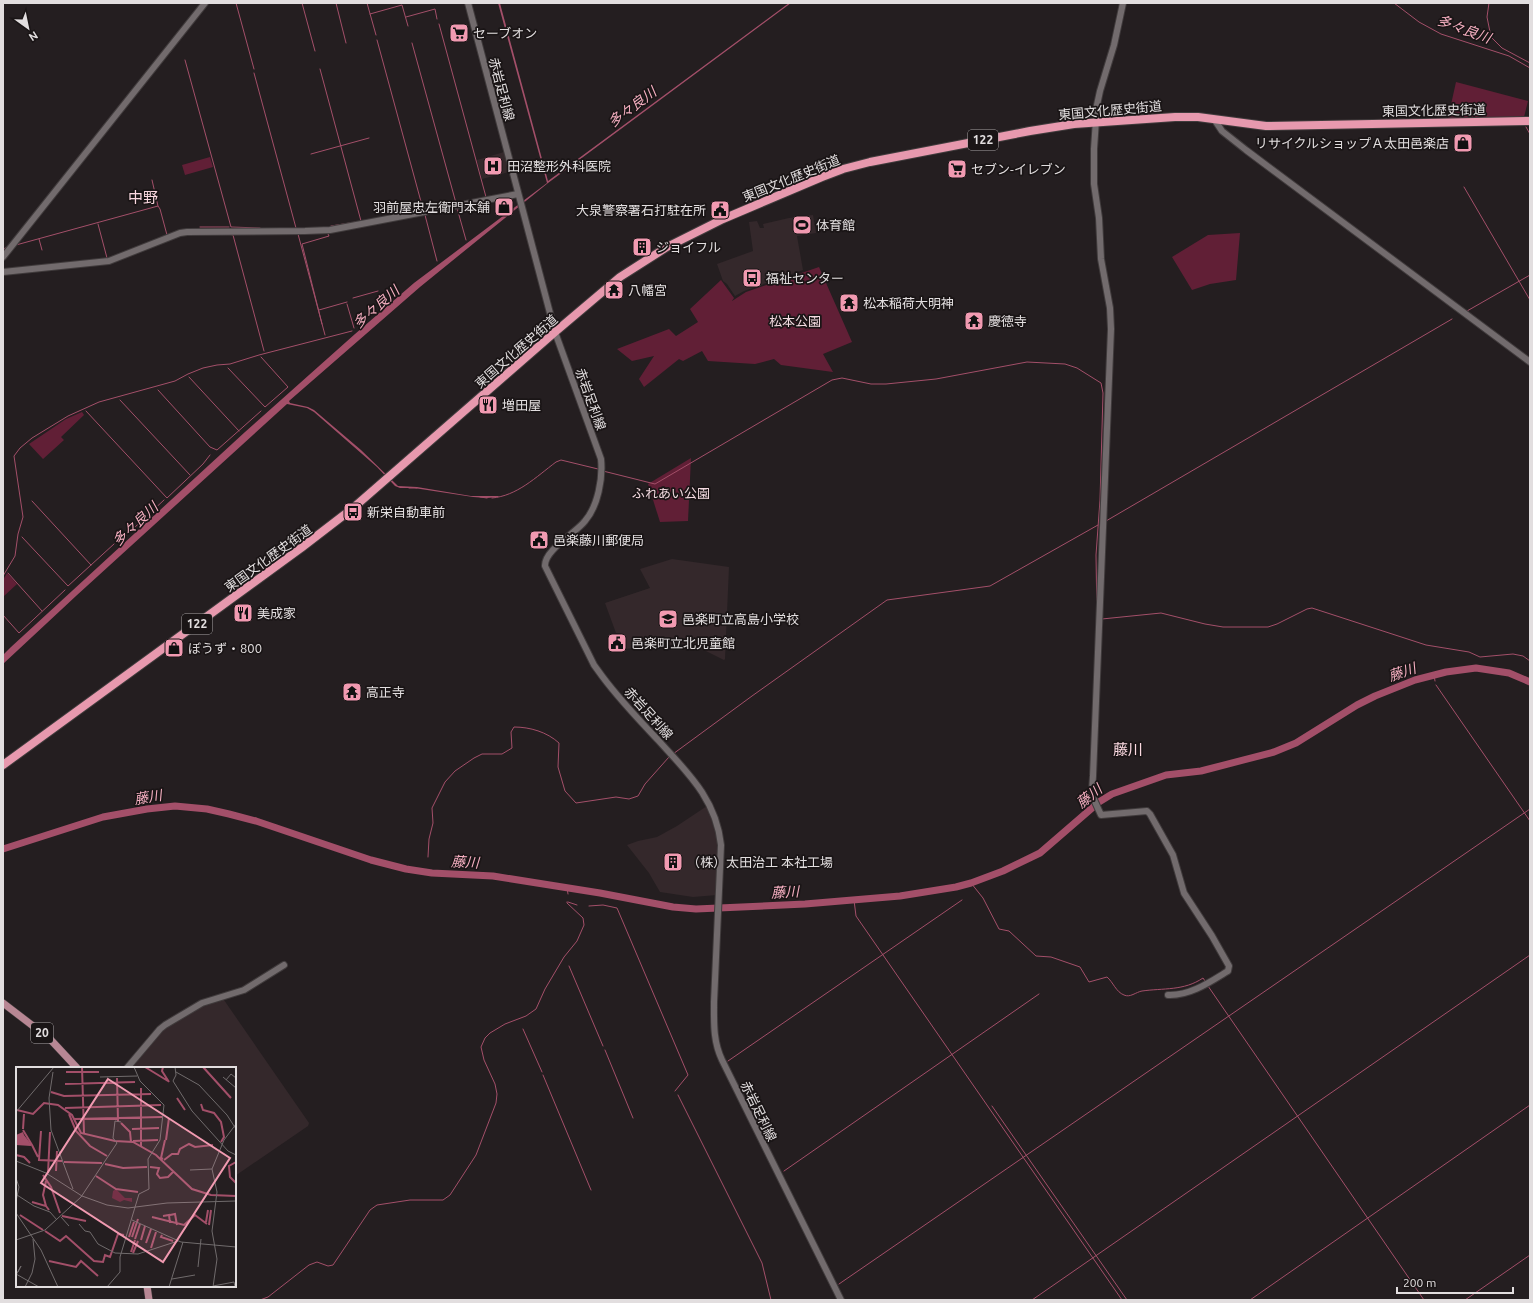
<svg xmlns="http://www.w3.org/2000/svg" width="1533" height="1303" viewBox="0 0 1533 1303" font-family="Ubuntu,'Noto Sans JP',sans-serif">
<style>
.built{fill:#34282b}
.green{fill:#611f36}
.water{fill:#a34f69}
.lines{fill:none;stroke-linecap:round;stroke-linejoin:round}
.stream{stroke:#a34f69;stroke-width:1}
.river{stroke:#a34f69;stroke-width:7}
.secondary-casing{stroke:#403b3c;stroke-width:8}
.primary-casing{stroke:#403b3c;stroke-width:8}
.highway-casing{stroke:#403b3c;stroke-width:10}
.secondary{stroke:#726b6d;stroke-width:6}
.primary{stroke:#b88794;stroke-width:7}
.highway{stroke:#e799ae;stroke-width:8}
.labels{text-anchor:middle;stroke-width:3.5;stroke-linejoin:round;paint-order:stroke}
.shield{fill:#1a1516;stroke:#a6a2a3;stroke-width:1}
.shield-label{font-size:12px;font-weight:bold;fill:#e2dedf}
.poi-label{font-size:13px;fill:#e2dedf;stroke:#1a1516;text-anchor:start}
.street-label{font-size:13px;fill:#e2dedf;stroke:#1a1516}
.park-label{font-size:13px;fill:#f3dae0;stroke:#1a1516}
.water-label{font-size:14px;font-style:italic;fill:#f7b0c2;stroke:#1a1516}
.quarter-label{font-size:15px;fill:#fbd9e1;stroke:#1a1516}
.inset-river{fill:none;stroke:#a34f69;stroke-width:2}
.inset-road{fill:none;stroke:#706b6c;stroke-width:1}
.view{fill:#f19ab1;fill-opacity:0.15;stroke:#f19ab1;stroke-width:2}
.inset-edge{fill:none;stroke:#e2dedf;stroke-width:2}
</style>
<rect width="100%" height="100%" fill="#241e20"/>
<!-- built -->
<g class="built">
<path d="M504,152L509,172L482,179L477,160Z"/>
<path d="M813,215L816,233L797,236L803,270L744,291L735,296L727,284L723,281L717,264L753,251L749,222L757,221L760,228H764L763,224L789,218Z"/>
<path d="M672,559L729,567L725,659L724,660L690,643L625,649L622,634L616,633L605,603L650,588L640,569Z"/>
<path d="M707,806L718,841L717,895L693,897L660,892L649,873L627,845L638,841L657,837L677,826Z"/>
<path d="M222,1000H224L309,1123L308,1126L235,1176V1068H130L164,1028L201,1005Z"/>
</g>
<!-- green -->
<g class="green">
<path d="M1456,82L1528,101L1524,117L1448,118Z"/>
<path d="M210,157L213,167L185,175L182,165Z"/>
<path d="M1240,233L1236,280L1210,284L1192,290L1172,257L1208,235Z"/>
<path d="M819,267L852,342L823,354L833,372L781,365L774,359L755,364L708,361L702,351L683,361L679,359L644,387L639,379L654,356L632,361L617,349L669,329L676,336L698,322L690,309L721,280L734,298L732,301L746,292Z"/>
<path d="M82,412L84,415L61,437L64,440L43,459L29,444L66,419Z"/>
<path d="M691,458L688,521L660,522L648,484Z"/>
<path d="M7,573L17,584L3,597V580Z"/>
</g>
<!-- water -->
<path class="water" d="M498,3H500L501,7L548,181L789,3H791L548,183L420,287L289,401L290,403L308,407L314,410L361,450L398,486L417,487L471,496H498L499,497L487,498L473,497L414,488H400L395,486L377,467L314,412L307,408L287,404L76,596L3,664V655L11,647L245,432L355,334L414,283L547,183Z"/>
<g class="lines">
<!-- stream -->
<g class="stream">
<path d="M236,3L254,69"/>
<path d="M302,3L315,51"/>
<path d="M336,3L346,43"/>
<path d="M367,3L376,35"/>
<path d="M1394,3L1419,22L1441,34L1509,56L1530,68"/>
<path d="M1489,3L1487,17L1491,37L1502,48L1530,63"/>
<path d="M370,14L402,5L408,26"/>
<path d="M406,17L435,9L437,19"/>
<path d="M439,24L486,197"/>
<path d="M377,40L423,209"/>
<path d="M412,43L456,203"/>
<path d="M185,60L231,227L260,228"/>
<path d="M320,69L361,221"/>
<path d="M254,73L296,228"/>
<path d="M1526,127L1530,134"/>
<path d="M311,154L369,138"/>
<path d="M152,180L158,206"/>
<path d="M1464,187L1530,300"/>
<path d="M457,208L466,240"/>
<path d="M425,215L437,261"/>
<path d="M98,224L107,258"/>
<path d="M331,226L356,222"/>
<path d="M200,227H229"/>
<path d="M298,234L325,335"/>
<path d="M232,235H233L264,351"/>
<path d="M39,239L42,250"/>
<path d="M16,245L158,206L160,209L167,235"/>
<path d="M3,249L8,247"/>
<path d="M353,298L378,291"/>
<path d="M347,304L354,328"/>
<path d="M319,310L347,302"/>
<path d="M1467,311L1530,275"/>
<path d="M322,324L302,244L329,236L328,234"/>
<path d="M228,368L265,407L288,387L261,357"/>
<path d="M189,377L239,431"/>
<path d="M158,390L210,447L217,450L261,411"/>
<path d="M120,400L190,475"/>
<path d="M86,411L167,498L203,464L210,455"/>
<path d="M603,471L655,484L832,380L842,378L871,384H886L936,379L1027,362L1065,364L1077,368L1101,383L1103,393L1100,500L1096,555L1097,619"/>
<path d="M409,488H417"/>
<path d="M480,497L487,498"/>
<path d="M492,498C517,496 536,477 556,462L561,460L598,469"/>
<path d="M32,501L91,565"/>
<path d="M1106,521L1452,319"/>
<path d="M22,537L68,586L114,544"/>
<path d="M119,542L164,500"/>
<path d="M8,573L42,611"/>
<path d="M3,576L15,556L18,534L23,517L14,456L20,448L32,438L68,416L99,402L175,381L188,374L203,368L217,365L230,364L259,355L352,331"/>
<path d="M3,615L19,633L65,590"/>
<path d="M1102,619L1161,613L1205,624L1223,627H1268L1277,624L1307,609L1312,608L1426,645L1469,652L1480,657L1513,654L1523,656L1530,661"/>
<path d="M1434,675L1435,681"/>
<path d="M1436,685L1530,821"/>
<path d="M673,754L752,696L887,600L990,586L1098,525"/>
<path d="M428,857L429,839L433,823L432,808L445,782L455,771L474,758L482,754H502L512,748L511,732L514,727C530,727 547,732 559,743L558,767L565,791L576,803L616,797L629,799L638,796L645,784L669,757"/>
<path d="M971,883L983,898L999,929L1009,931L1036,956L1051,957L1080,967L1089,982L1107,977C1113,982 1116,992 1124,995C1130,998 1136,992 1142,991C1163,988 1184,991 1203,978L1205,981"/>
<path d="M567,888L568,894"/>
<path d="M854,900L856,916L1122,1300"/>
<path d="M568,902L577,905"/>
<path d="M589,906L603,905L617,908L688,1075L675,1091"/>
<path d="M569,966L603,1046"/>
<path d="M1208,986L1424,1300"/>
<path d="M523,1029L542,1072"/>
<path d="M605,1050L633,1118"/>
<path d="M728,1061L962,900"/>
<path d="M543,1075L591,1190"/>
<path d="M678,1095L762,1263L771,1300"/>
<path d="M992,1106L1127,1300"/>
<path d="M784,1171L1039,994"/>
<path d="M839,1284L1530,809"/>
<path d="M260,1300L268,1297L309,1265L317,1262L328,1266L333,1265L370,1210L377,1205L410,1200H443L450,1195L476,1155L496,1103L497,1094L495,1084L484,1060L481,1047L485,1038L490,1033L505,1024L526,1016L536,1009L545,989L564,957L577,941L584,925L583,918L567,903V902"/>
<path d="M1032,1300L1530,955"/>
<path d="M1250,1300L1530,1105"/>
<path d="M1465,1300L1530,1255"/>
</g>
<!-- river -->
<path class="river" d="M3,849L103,817L147,809L175,806L207,809L229,814L256,821L371,860L406,869L432,873L493,876L600,893L673,907L696,909L805,904L900,896L956,887L971,883L1003,871L1040,853L1099,802L1112,794L1166,775L1201,771L1274,752L1296,743L1357,705L1375,696L1415,680L1446,672L1476,668L1509,673L1530,682"/>
<defs>
<g id="secondary">
<path d="M468,3L555,332L601,459C603,478 598,506 585,521C576,533 544,550 545,566L594,665L602,676C619,699 639,720 658,740C688,773 716,799 721,845L714,1002C714,1023 713,1041 722,1060L841,1300"/>
<path d="M1123,3L1114,45L1100,91L1097,105L1094,149V184L1099,218L1101,259L1110,308L1111,329L1093,776L1092,791L1091,793L1101,815L1147,811L1150,814L1173,855L1184,893L1212,936L1229,966L1228,971C1210,982 1190,996 1168,995"/>
<path d="M1214,119L1222,131L1246,150L1530,362"/>
<path d="M3,257L205,3"/>
<path d="M3,272L109,261L180,233L187,232L305,231L330,230L518,194"/>
<path d="M127,1068L160,1029L165,1025L202,1003L244,990L284,965"/>
</g>
<g id="primary">
<path d="M3,1003L50,1039L77,1068"/>
<path d="M147,1286L149,1300"/>
</g>
<path id="highway" d="M3,765L301,548L353,508L555,332L620,277L667,247L723,219L822,177L843,169L870,162L1030,131L1074,124L1175,117H1198L1266,126L1530,121"/>
</defs>
<!-- secondary casing -->
<use href="#secondary" class="secondary-casing"/>
<!-- primary casing -->
<use href="#primary" class="primary-casing"/>
<!-- highway casing -->
<use href="#highway" class="highway-casing"/>
<!-- secondary -->
<use href="#secondary" class="secondary"/>
<!-- primary -->
<use href="#primary" class="primary"/>
<!-- highway -->
<use href="#highway" class="highway"/>
</g>
<!-- icons -->
<defs>
<symbol id="supermarket-square" viewBox="-11 -11 22 22"><rect x="-9" y="-9" width="18" height="18" rx="4" fill="#f19ab1" stroke="#1a1516"/><path d="M-6-5.5h2.5l.6 2H6L4.5 2H-2.5L-4.4-4H-6ZM-1.5 3.2a1.3 1.3 0 1 0 .1 0ZM3 3.2a1.3 1.3 0 1 0 .1 0Z" fill="#111"/></symbol>
<symbol id="shop-square" viewBox="-11 -11 22 22"><rect x="-9" y="-9" width="18" height="18" rx="4" fill="#f19ab1" stroke="#1a1516"/><path d="M-5-2.5h2.3a2.7 3.5 0 0 1 5.4 0H5L5.5 6h-11ZM-1.5-2.5h3a1.5 2.3 0 0 0-3 0Z" fill="#111"/></symbol>
<symbol id="hospital-square" viewBox="-11 -11 22 22"><rect x="-9" y="-9" width="18" height="18" rx="4" fill="#f19ab1" stroke="#1a1516"/><path d="M-5-5h3v3.5h4V-5h3V5h-3V1.5h-4V5h-3Z" fill="#111"/></symbol>
<symbol id="civic-square" viewBox="-11 -11 22 22"><rect x="-9" y="-9" width="18" height="18" rx="4" fill="#f19ab1" stroke="#1a1516"/><path d="M-.6-6.5H3V-4.5H.6V-3L4-1V1h2V6H-6V1h2V-1L-.6-3ZM-1.2 2.5V6h2.4V2.5Z" fill="#111"/></symbol>
<symbol id="stadium-square" viewBox="-11 -11 22 22"><rect x="-9" y="-9" width="18" height="18" rx="4" fill="#f19ab1" stroke="#1a1516"/><path d="M0-5a6.5 5 0 1 0 0 10a6.5 5 0 1 0 0-10ZM-3.5-1.8h7v3.6h-7Z" fill="#111"/></symbol>
<symbol id="building-square" viewBox="-11 -11 22 22"><rect x="-9" y="-9" width="18" height="18" rx="4" fill="#f19ab1" stroke="#1a1516"/><path d="M-4-6H4V6H1V3H-1V6H-4ZM-2.5-4.3h1.7v1.8h-1.7ZM.8-4.3h1.7v1.8H.8ZM-2.5-1h1.7V.8h-1.7ZM.8-1h1.7V.8H.8Z" fill="#111"/></symbol>
<symbol id="bus-square" viewBox="-11 -11 22 22"><rect x="-9" y="-9" width="18" height="18" rx="4" fill="#f19ab1" stroke="#1a1516"/><path d="M-5-6H5V4H4V6H2V4H-2V6H-4V4H-5ZM-3.5-4V0h7V-4ZM-3.5 1.2v1.5H-2V1.2ZM2 1.2v1.5H3.5V1.2Z" fill="#111"/></symbol>
<symbol id="temple-square" viewBox="-11 -11 22 22"><rect x="-9" y="-9" width="18" height="18" rx="4" fill="#f19ab1" stroke="#1a1516"/><path d="M0-6L5-2H3V0L6.5 2.5H4V6H1.5V3h-3V6H-4V2.5H-6.5L-3 0V-2H-5Z" fill="#111"/></symbol>
<symbol id="restaurant-square" viewBox="-11 -11 22 22"><rect x="-9" y="-9" width="18" height="18" rx="4" fill="#f19ab1" stroke="#1a1516"/><path d="M-5-6h1v4h1v-4h1v4h1v-4h1v5L-1.5 .5V6h-2V.5L-5-1ZM5-6V6H3V1.5H1.5Q1.5-4 5-6Z" fill="#111"/></symbol>
<symbol id="school-square" viewBox="-11 -11 22 22"><rect x="-9" y="-9" width="18" height="18" rx="4" fill="#f19ab1" stroke="#1a1516"/><path d="M0-5L7-2L0 1L-7-2ZM-4 1L0 2.5L4 1V4Q0 6-4 4Z" fill="#111"/></symbol>
</defs>
<g fill-rule="evenodd">
<use href="#supermarket-square" x="448" y="22" width="22" height="22"/>
<use href="#shop-square" x="1452" y="132" width="22" height="22"/>
<use href="#hospital-square" x="482" y="155" width="22" height="22"/>
<use href="#supermarket-square" x="946" y="158" width="22" height="22"/>
<use href="#shop-square" x="493" y="196" width="22" height="22"/>
<use href="#civic-square" x="709" y="199" width="22" height="22"/>
<use href="#stadium-square" x="791" y="214" width="22" height="22"/>
<use href="#building-square" x="631" y="236" width="22" height="22"/>
<use href="#bus-square" x="741" y="267" width="22" height="22"/>
<use href="#temple-square" x="603" y="279" width="22" height="22"/>
<use href="#temple-square" x="838" y="292" width="22" height="22"/>
<use href="#temple-square" x="963" y="310" width="22" height="22"/>
<use href="#restaurant-square" x="477" y="394" width="22" height="22"/>
<use href="#bus-square" x="342" y="501" width="22" height="22"/>
<use href="#civic-square" x="528" y="529" width="22" height="22"/>
<use href="#restaurant-square" x="232" y="602" width="22" height="22"/>
<use href="#school-square" x="657" y="608" width="22" height="22"/>
<use href="#civic-square" x="606" y="632" width="22" height="22"/>
<use href="#shop-square" x="163" y="637" width="22" height="22"/>
<use href="#temple-square" x="341" y="681" width="22" height="22"/>
<use href="#building-square" x="662" y="851" width="22" height="22"/>
</g>
<g class="labels">
<!-- shield labels -->
<g class="shield">
<rect x="968" y="130" width="30" height="20" rx="3"/>
<rect x="182" y="614" width="30" height="20" rx="3"/>
<rect x="31" y="1023" width="22" height="20" rx="3"/>
</g>
<g class="shield-label">
<text x="983" y="144">122</text>
<text x="197" y="628">122</text>
<text x="42" y="1037">20</text>
</g>
<!-- poi labels -->
<g class="poi-label">
<text x="473" y="38">セーブオン</text>
<text x="1449" y="148" text-anchor="end">リサイクルショップＡ太田邑楽店</text>
<text x="507" y="171">田沼整形外科医院</text>
<text x="971" y="174">セブン-イレブン</text>
<text x="490" y="212" text-anchor="end">羽前屋忠左衛門本舗</text>
<text x="706" y="215" text-anchor="end">大泉警察署石打駐在所</text>
<text x="816" y="230">体育館</text>
<text x="656" y="252">ジョイフル</text>
<text x="766" y="283">福祉センター</text>
<text x="628" y="295">八幡宮</text>
<text x="863" y="308">松本稲荷大明神</text>
<text x="988" y="326">慶徳寺</text>
<text x="502" y="410">増田屋</text>
<text x="367" y="517">新栄自動車前</text>
<text x="553" y="545">邑楽藤川郵便局</text>
<text x="257" y="618">美成家</text>
<text x="682" y="624">邑楽町立高島小学校</text>
<text x="631" y="648">邑楽町立北児童館</text>
<text x="188" y="653">ぼうず・800</text>
<text x="366" y="697">高正寺</text>
<text x="687" y="867">（株）太田治工 本社工場</text>
</g>
<!-- street labels -->
<g class="street-label">
<text transform="translate(502 89) rotate(75)" y="5">赤岩足利線</text>
<text transform="translate(1110 110) rotate(-5)" y="5">東国文化歴史街道</text>
<text transform="translate(1434 110) rotate(-1)" y="5">東国文化歴史街道</text>
<text transform="translate(791 178) rotate(-22)" y="5">東国文化歴史街道</text>
<text transform="translate(516 351) rotate(-41)" y="5">東国文化歴史街道</text>
<text transform="translate(591 399) rotate(70)" y="5">赤岩足利線</text>
<text transform="translate(268 558) rotate(-36)" y="5">東国文化歴史街道</text>
<text transform="translate(649 713) rotate(48)" y="5">赤岩足利線</text>
<text transform="translate(759 1111) rotate(64)" y="5">赤岩足利線</text>
</g>
<!-- park labels -->
<g class="park-label">
<text x="795" y="326">松本公園</text>
<text x="671" y="498">ふれあい公園</text>
</g>
<!-- water labels -->
<g class="water-label">
<text transform="translate(1464 29) rotate(20)" y="5">多々良川</text>
<text transform="translate(632 107) rotate(-37)" y="5">多々良川</text>
<text transform="translate(376 307) rotate(-41)" y="5">多々良川</text>
<text transform="translate(135 524) rotate(-43)" y="5">多々良川</text>
<text transform="translate(1402 672) rotate(-19)" y="5">藤川</text>
<text transform="translate(1089 796) rotate(-39)" y="5">藤川</text>
<text transform="translate(148 797) rotate(-9)" y="5">藤川</text>
<text transform="translate(465 862) rotate(3)" y="5">藤川</text>
<text transform="translate(785 892) rotate(-3)" y="5">藤川</text>
</g>
<!-- quarter labels -->
<g class="quarter-label">
<text x="143" y="203">中野</text>
<text x="1128" y="755">藤川</text>
</g>
</g>
<!-- overview -->
<g transform="translate(16 1067)">
<rect width="220" height="220" fill="#241e20"/>
<path d="M100,122L109,131H116V135L108,133L104,135L96,131L97,124Z" fill="#611f36"/>
<path d="M7,65L8,68L15,77H0V68Z" fill="#a34f69"/>
<path class="inset-river" d="M66,0L68,66M129,0L152,14M147,0L146,4L153,15M187,0L215,31M50,5H83M101,11L102,54M49,17L119,15M125,21V79M35,25L48,29L135,27M161,31L169,43M185,37L187,43L198,46L205,55L208,70L205,75M49,41L145,38M1,43L17,47L28,36L42,38L56,48L65,66L99,74L117,75L140,88L176,122L195,128L220,129M53,47L60,64L74,79L91,89M58,52L146,50M105,56L114,65L115,75M7,62L8,47M116,62L143,61M7,63L16,78M25,64L23,93L46,94M150,73L153,51M117,74L142,73M0,77L15,78M16,78L22,90M0,88L8,90L14,96M147,92L145,91L149,73M148,93L156,87H162L164,82L173,77L179,80L197,78M48,95L86,96M220,95L213,99L214,110L220,116M89,97L107,101L131,100M134,100L143,101L141,107L144,111L152,110L157,105M40,104L41,84M32,106L34,65M27,108L35,120L44,146M80,109L100,122L122,125M16,135L30,139L33,143M30,139L27,128L30,114M4,148L27,163M154,148L159,147L161,158M46,149L70,154M147,149L153,148L154,156M136,150L168,158L179,148L191,157M190,155L192,143M193,158L195,143M29,164L44,174L50,169L78,194L87,195L89,188L94,190L102,167L108,168M146,168L145,170L157,174M113,170L118,155M116,170L122,152M119,172L124,157M125,173L129,159M130,176L135,162M135,181L140,165M115,185L119,173M117,186L122,174M33,194L60,200L65,194L82,209"/>
<path class="inset-road" d="M159,0L160,8L157,14L176,44L212,84L220,88M37,5L33,31L35,63L57,122M160,5L183,18L211,48L220,62M84,10L121,9M207,10L220,21M210,13L215,7L220,11M0,45L38,0M0,94L30,106L66,129L91,138L112,141L151,136L220,134M174,103L196,102M0,111L3,120L0,134M1,128L18,139L34,145L41,153M0,146L25,183L42,220M45,150L53,159M116,153L165,175L220,180M63,157L69,164L74,165L82,177L99,186L122,187L162,174M0,173L29,163L65,130L101,76L97,71L99,54L105,55M182,200L185,172M0,207L23,220M0,208L5,199L2,205M156,212L179,208M197,219L218,215L219,220M9,220L16,206L19,192L17,172M91,220L104,205V190L123,127L133,122L132,92L144,73L148,38L124,14L118,0M153,220L167,175M197,220L201,192L196,164L201,125L196,102L208,73L220,57"/>
<path class="view" d="M92,12L214,91L147,195L25,116Z"/>
<rect width="220" height="220" class="inset-edge"/>
</g>
<!-- border -->
<rect width="1533" height="1303" fill="none" stroke="#e2dedf" stroke-width="8"/>
<!-- north arrow -->
<g transform="translate(28 28) rotate(147)" stroke="#1a1516" stroke-width="3" paint-order="stroke">
<path d="M0-3L7 15L0 10L-7 15Z" fill="#e2dedf"/>
<text y="-6" font-size="11" font-weight="bold" text-anchor="middle" fill="#e2dedf">N</text>
</g>
<!-- scale -->
<path d="M1397 1287v6h116v-6" fill="none" stroke="#e2dedf" stroke-width="2"/>
<text x="1403" y="1287" font-size="12" fill="#e2dedf" stroke="#1a1516" stroke-width="3" paint-order="stroke">200 m</text>
</svg>
